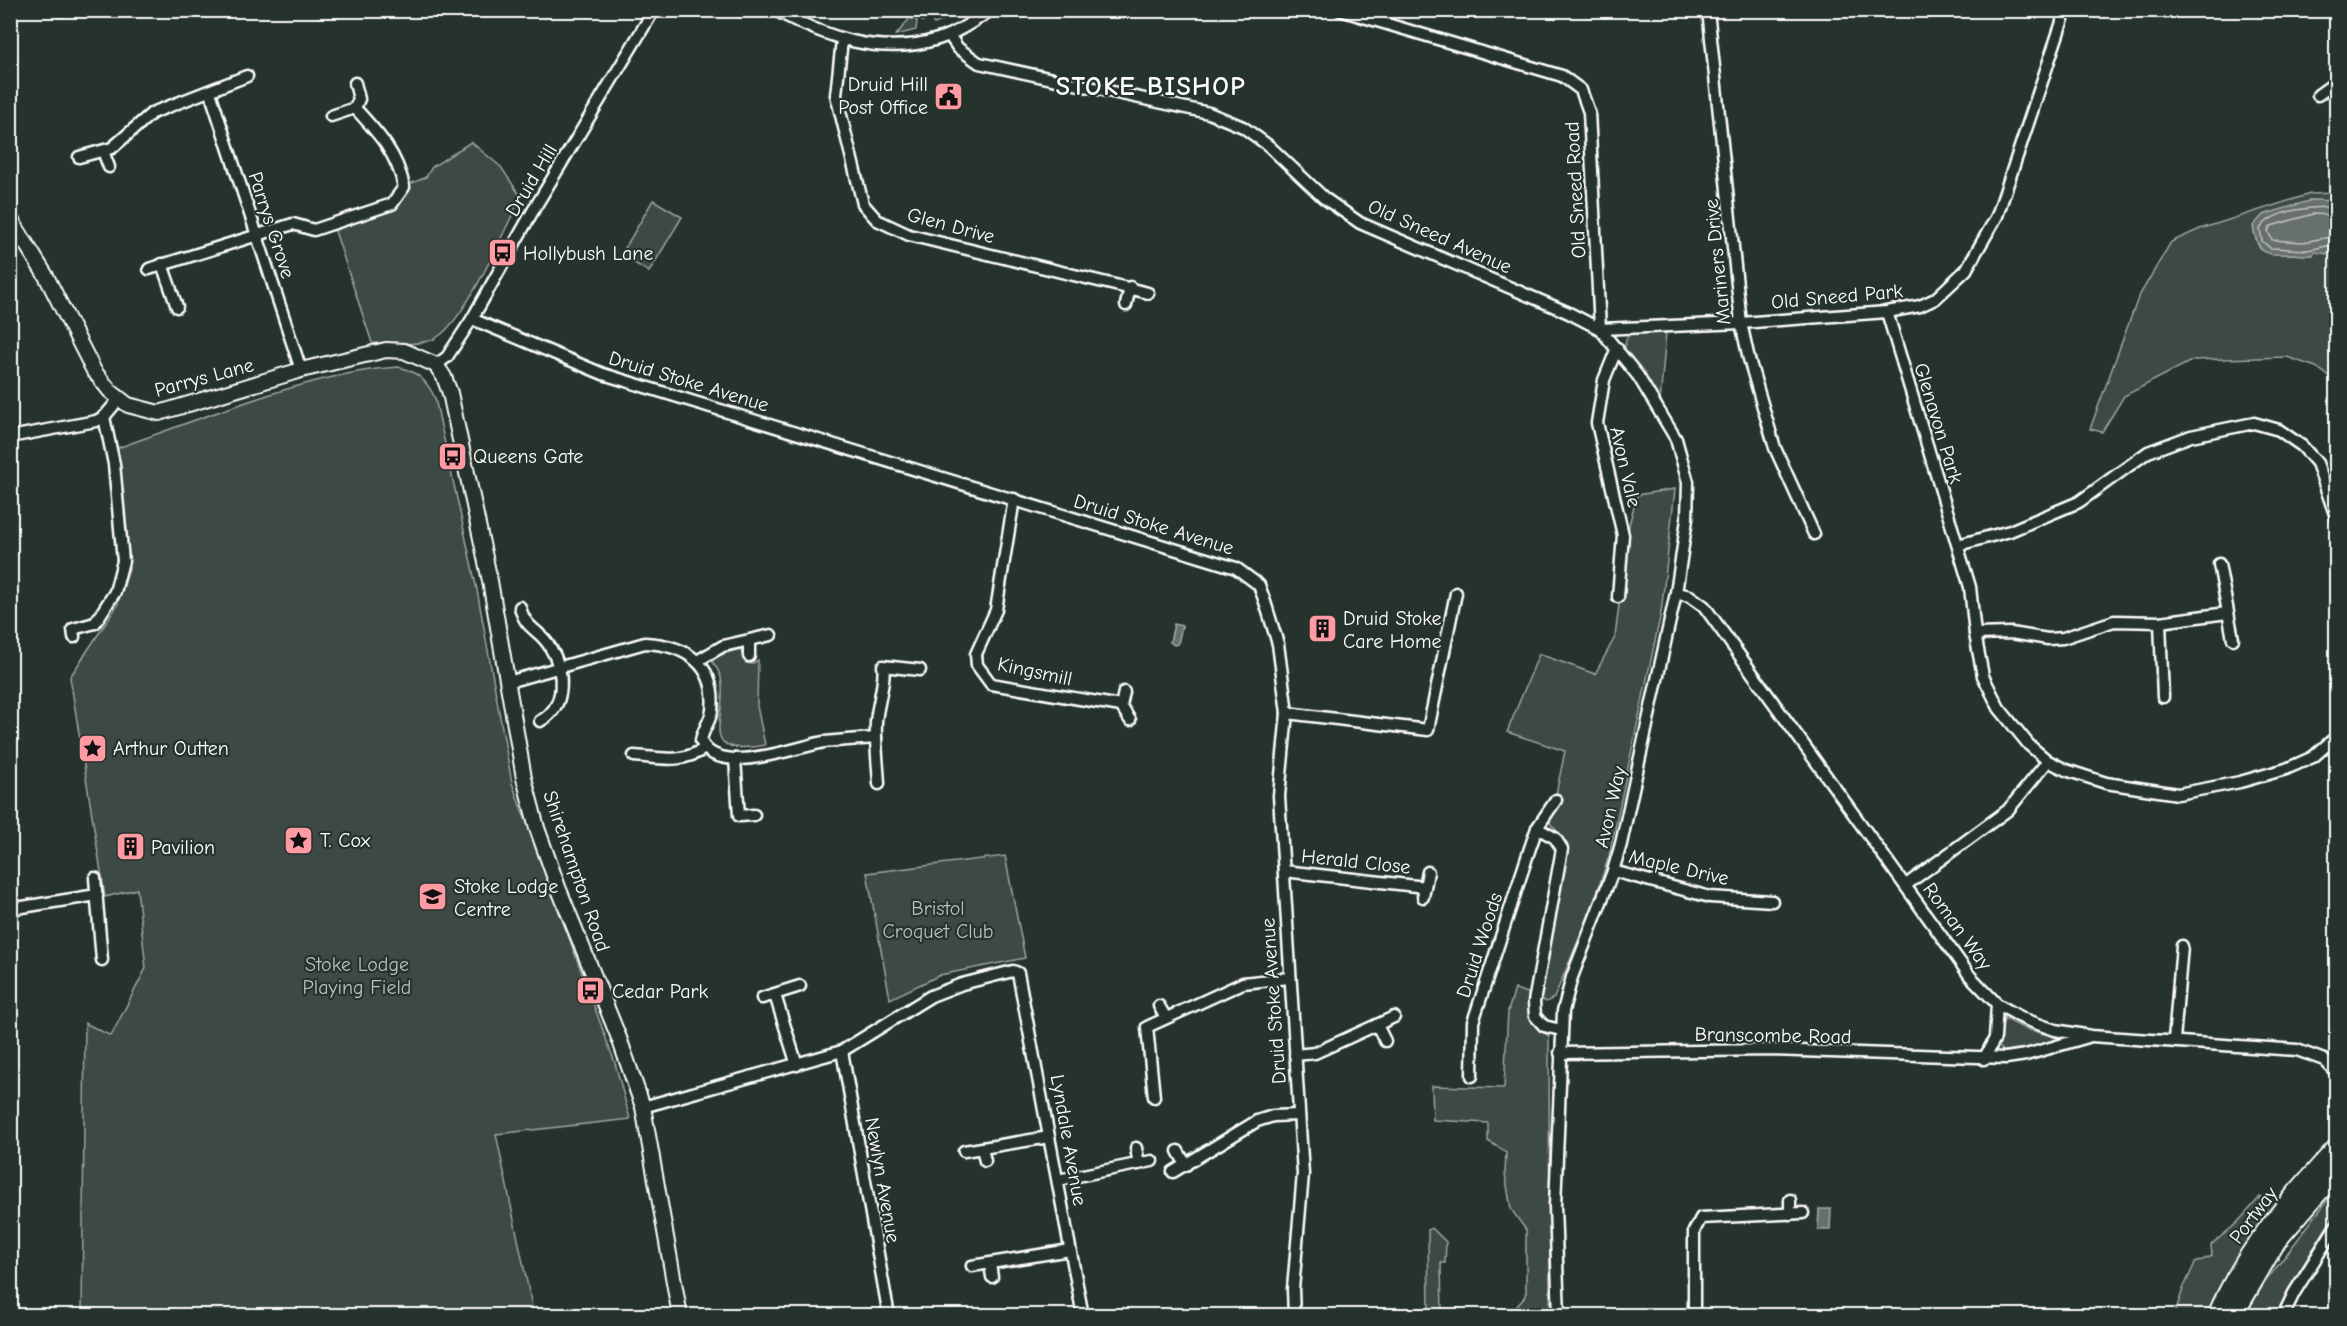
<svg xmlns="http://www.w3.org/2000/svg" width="2347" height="1326" viewBox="0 0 2347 1326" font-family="'Comic Neue',sans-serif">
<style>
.green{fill:#3e4944;stroke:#9ea4a2;stroke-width:1.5}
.water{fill:#67706c;stroke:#a4a9a7;stroke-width:1.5}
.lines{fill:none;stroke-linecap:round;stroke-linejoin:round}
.shore{stroke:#c2c6c4;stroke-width:1.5}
.street-casing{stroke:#fff;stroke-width:15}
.secondary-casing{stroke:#fff;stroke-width:18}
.highway-casing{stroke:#fff;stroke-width:22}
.street{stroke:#26332d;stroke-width:10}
.secondary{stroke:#26332d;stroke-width:14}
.highway{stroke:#26332d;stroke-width:18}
.labels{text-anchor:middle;stroke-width:4.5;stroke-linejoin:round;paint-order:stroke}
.poi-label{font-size:20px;fill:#fff;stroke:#26332d;text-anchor:start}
.street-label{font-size:20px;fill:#fff;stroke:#26332d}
.park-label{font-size:20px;fill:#bbbfbe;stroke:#26332d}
.district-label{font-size:26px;font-weight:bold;letter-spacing:1.5px;fill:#fff;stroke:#26332d}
</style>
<rect width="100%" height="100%" fill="#26332d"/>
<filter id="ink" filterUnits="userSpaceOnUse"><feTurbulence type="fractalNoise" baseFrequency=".0167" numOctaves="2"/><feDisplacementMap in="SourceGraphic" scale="12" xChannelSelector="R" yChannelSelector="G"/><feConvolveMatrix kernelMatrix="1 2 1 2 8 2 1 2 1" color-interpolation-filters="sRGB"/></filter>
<g filter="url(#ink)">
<!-- green -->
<g class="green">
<path d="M919,11H946L948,18L934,24L930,18L922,21Z"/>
<path d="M910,18L917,20L916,30L896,35Z"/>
<path d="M471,142L501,167L521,197C505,228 463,329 432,340C414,346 391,343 372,343L334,228L400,204L409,190L410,184L426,177L432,167Z"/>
<path d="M2336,193V381L2316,367L2287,357L2193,360L2124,396L2102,432L2090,429L2138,298L2171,242L2200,229L2310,194Z"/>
<path d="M653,200L682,217L649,272L621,255Z"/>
<path d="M1666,332L1660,402L1625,350L1626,339L1630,334Z"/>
<path d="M399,367C418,372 427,381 435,398L477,590L512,783L615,1063L630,1119L496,1134L533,1311L436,1316L82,1315L85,1023L111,1036L146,968L137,889L105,897L70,677L117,606L129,570L117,448C202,419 311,372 399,367Z"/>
<path d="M1675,489L1661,613L1609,856L1592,908L1554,998L1546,1002L1539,998L1566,842L1550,823L1565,751L1507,732L1539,654L1595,674L1615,637L1629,525L1637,495Z"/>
<path d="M740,649L746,663L752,664L758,660L757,706L765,745C692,759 730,714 721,678C720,672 715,666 712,661L720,655Z"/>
<path d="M1005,856L1025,958L940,975L890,999L867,873Z"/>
<path d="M1515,989L1528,993C1528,1012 1530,1026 1549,1036L1550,1306L1547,1315H1525L1517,1306L1526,1296V1230L1511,1209L1505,1174L1506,1152L1488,1141V1123L1433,1120L1432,1086L1504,1088L1508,1011Z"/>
<path d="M2004,1018L2023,1028L2061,1039L2034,1047L2003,1051L1997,1044Z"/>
<path d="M2336,1189V1212L2288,1290L2276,1315H2245L2263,1285Z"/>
<path d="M2271,1196L2279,1201L2213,1315L2174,1316L2183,1289L2195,1263L2212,1256L2211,1245L2237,1223L2260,1197Z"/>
<path d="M1432,1228L1446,1242L1445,1263H1441L1442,1315H1429L1428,1230Z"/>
</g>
<!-- water -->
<g class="water">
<path d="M2312,200L2336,201V250L2328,254L2315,252L2313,255C2304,256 2297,254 2291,254C2264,255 2258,255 2253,226L2263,215Z"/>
<path d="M1174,624L1182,626L1178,644L1174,645L1170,642Z"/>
<path d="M1819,1209H1831L1830,1230H1818Z"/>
</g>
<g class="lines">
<!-- shore -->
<g class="shore">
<path d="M2336,207C2315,207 2272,209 2260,229L2262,241L2270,248L2308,250L2336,244"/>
<path d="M2336,215L2313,214L2271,226L2268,231L2272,240L2303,242L2336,236"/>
</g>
<defs>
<g id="street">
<path d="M60,10H63"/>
<path d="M775,10C825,37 880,57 938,39C957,33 974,21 991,10"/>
<path d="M1340,10L1562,76L1581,90L1589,112L1600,329"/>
<path d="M1708,10L1741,323L1749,359L1775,448L1814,534"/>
<path d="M949,35L958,48L979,63L1209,113L1243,127L1269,146L1324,198L1360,223L1569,313L1600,329L1638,376L1676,439L1688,482L1687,519L1676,593L1621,844L1613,871L1572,977L1563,1011L1555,1206L1559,1316"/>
<path d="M842,40L836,95L863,204L877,220L909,235L1148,293"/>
<path d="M210,92L301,370"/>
<path d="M2318,95L2336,82"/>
<path d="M331,116L355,108L359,99L355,83"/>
<path d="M103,151L109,167"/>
<path d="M79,157L112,148L152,113L247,76"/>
<path d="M162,264L177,307"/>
<path d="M149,269L293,224L314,230L392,204L404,187C397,153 378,133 355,108"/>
<path d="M1126,305L1130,287"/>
<path d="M1887,312L1970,587L1975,634L1983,676L1999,708L2029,745L2048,761L2066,770L2106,783L2178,794L2240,782L2286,769L2313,757L2336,737"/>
<path d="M472,319L603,374L1236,568L1259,585L1265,602L1278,644L1287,713L1279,796L1303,1174L1293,1289L1294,1316"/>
<path d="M1600,329L1741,323L1887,312L1920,306L1935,299L1966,270L1997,216L2066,10"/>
<path d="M1617,348L1604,380L1597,423L1623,535L1618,597"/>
<path d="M436,365L447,357L472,319L534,209L654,10"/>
<path d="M10,437L96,421L104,417L119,399"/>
<path d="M1014,499L996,610L976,654L977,665L991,684L1121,706"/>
<path d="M1958,545L2010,531L2079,502L2148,452L2191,436L2254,423L2279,430L2302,446L2317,463L2336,517"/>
<path d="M2219,564L2233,639"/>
<path d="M1676,593L1690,596L1704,606L1970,976L1997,1004L2024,1019L2055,1030L2091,1036L2297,1050L2324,1060L2336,1072"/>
<path d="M520,607C526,631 539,628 550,647C565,671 567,707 540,721"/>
<path d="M2160,622L2163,697"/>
<path d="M1975,634L2011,633L2048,639L2063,638L2114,621L2160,622L2227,613"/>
<path d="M74,637L73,629L95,623L115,592L123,561L114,464L104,417"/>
<path d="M749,641V656"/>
<path d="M697,661L723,646L771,635"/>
<path d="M508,682L645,643C686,645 717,665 712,710C711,721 702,730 701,741C717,778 796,747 824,742C841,740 859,739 876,738"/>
<path d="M1124,692L1121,706L1130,720"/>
<path d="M1287,713L1428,730L1456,593"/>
<path d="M634,756C661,758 682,764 705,748"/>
<path d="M735,759L739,816L754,815"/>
<path d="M879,784C878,764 875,743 876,722C877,706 886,680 883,666L920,670"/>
<path d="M1537,828L1555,838L1562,849L1534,1002L1535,1016L1544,1026L1561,1030"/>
<path d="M1284,871L1425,887"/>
<path d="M1613,871L1710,897L1772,901"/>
<path d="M95,878L102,960"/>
<path d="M1906,885L2008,810L2048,761"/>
<path d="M1423,897L1428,872"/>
<path d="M10,909L97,895"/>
<path d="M775,995L797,1065"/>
<path d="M762,998L800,986"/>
<path d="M1159,1006L1166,1018"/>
<path d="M1377,1025L1385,1041"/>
<path d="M2174,1040L2182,946"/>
<path d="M842,1051L889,1316"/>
<path d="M1560,1053L1770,1050L2006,1058L2026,1055L2088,1037"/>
<path d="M1295,1055L1315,1053L1394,1017"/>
<path d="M1984,1059L1995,1038L1997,1004"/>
<path d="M1472,1076L1473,1022L1530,848L1537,828L1556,800"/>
<path d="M1154,1097L1147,1027L1243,983L1289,978"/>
<path d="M643,1107L842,1051L931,996L962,984L1013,971L1018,973L1083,1316"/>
<path d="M982,1148L985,1161"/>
<path d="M1136,1148L1139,1164"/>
<path d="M964,1151L1049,1137"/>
<path d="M1178,1151L1186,1165"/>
<path d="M1173,1172L1257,1121L1273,1116L1298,1115"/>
<path d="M1058,1180L1152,1161"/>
<path d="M1790,1200V1214"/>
<path d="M990,1264L992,1277"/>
<path d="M972,1266L1070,1250"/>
<path d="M1694,1316V1231L1701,1218L1803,1213"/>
<path d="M2283,1316L2294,1293L2336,1226"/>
</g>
<path id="secondary" d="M10,218L46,276L94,371L110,391L128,405L159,413L301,370L386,350L404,351L436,365L444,377L450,393L490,581L524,778L537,828L558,887L619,1038L643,1107L680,1316"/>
<g id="highway">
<path d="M2217,1316C2243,1253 2290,1198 2336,1149"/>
<path d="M2233,1316L2277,1240L2336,1172"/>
</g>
</defs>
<!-- street casing -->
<use href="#street" class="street-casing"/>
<!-- secondary casing -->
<use href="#secondary" class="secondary-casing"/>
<!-- highway casing -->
<use href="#highway" class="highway-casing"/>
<!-- street -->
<use href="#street" class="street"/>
<!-- secondary -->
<use href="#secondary" class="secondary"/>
<!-- highway -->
<use href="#highway" class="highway"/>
</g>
</g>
<!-- icons -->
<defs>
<symbol id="civic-square" viewBox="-11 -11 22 22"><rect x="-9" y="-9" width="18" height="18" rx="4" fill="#ff9aa2" stroke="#26332d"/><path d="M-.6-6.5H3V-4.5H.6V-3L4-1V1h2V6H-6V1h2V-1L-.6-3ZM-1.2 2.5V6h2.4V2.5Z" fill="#111"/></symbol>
<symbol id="bus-square" viewBox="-11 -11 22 22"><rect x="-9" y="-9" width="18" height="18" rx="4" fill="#ff9aa2" stroke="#26332d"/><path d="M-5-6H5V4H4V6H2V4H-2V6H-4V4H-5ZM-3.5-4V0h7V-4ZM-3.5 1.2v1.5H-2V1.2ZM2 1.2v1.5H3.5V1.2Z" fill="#111"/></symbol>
<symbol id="building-square" viewBox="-11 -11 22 22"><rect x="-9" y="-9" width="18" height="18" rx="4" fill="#ff9aa2" stroke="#26332d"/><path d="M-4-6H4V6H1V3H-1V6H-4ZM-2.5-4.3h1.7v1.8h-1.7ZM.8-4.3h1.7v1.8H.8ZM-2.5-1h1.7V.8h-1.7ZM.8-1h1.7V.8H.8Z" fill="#111"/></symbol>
<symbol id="sight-square" viewBox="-11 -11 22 22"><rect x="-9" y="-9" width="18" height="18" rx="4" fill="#ff9aa2" stroke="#26332d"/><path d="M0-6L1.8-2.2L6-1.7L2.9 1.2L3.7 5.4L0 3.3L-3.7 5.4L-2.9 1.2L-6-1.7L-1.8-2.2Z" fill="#111"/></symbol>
<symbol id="university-square" viewBox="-11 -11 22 22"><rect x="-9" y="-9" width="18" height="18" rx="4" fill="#ff9aa2" stroke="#26332d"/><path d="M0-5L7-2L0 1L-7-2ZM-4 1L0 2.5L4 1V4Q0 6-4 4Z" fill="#111"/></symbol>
</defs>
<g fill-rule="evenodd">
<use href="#civic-square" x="932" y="80" width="33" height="33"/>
<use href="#bus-square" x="486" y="236" width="33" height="33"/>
<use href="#bus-square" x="436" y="440" width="33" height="33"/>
<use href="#building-square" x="1306" y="612" width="33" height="33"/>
<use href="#sight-square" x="76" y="732" width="33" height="33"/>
<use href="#sight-square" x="282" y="824" width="33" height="33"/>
<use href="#building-square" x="114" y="830" width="33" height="33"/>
<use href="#university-square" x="416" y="880" width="33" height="33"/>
<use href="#bus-square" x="574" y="974" width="33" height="33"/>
</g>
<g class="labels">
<!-- poi labels -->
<g class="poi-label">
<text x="928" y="91" text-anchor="end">Druid Hill<tspan x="928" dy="23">Post Office</tspan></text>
<text x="523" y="260">Hollybush Lane</text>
<text x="473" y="463">Queens Gate</text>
<text x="1343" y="625">Druid Stoke<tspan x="1343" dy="23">Care Home</tspan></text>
<text x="113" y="755">Arthur Outten</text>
<text x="320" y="847">T. Cox</text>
<text x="151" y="854">Pavilion</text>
<text x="454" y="893">Stoke Lodge<tspan x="454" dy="23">Centre</tspan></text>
<text x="612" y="998">Cedar Park</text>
</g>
<!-- street labels -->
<g class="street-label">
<text transform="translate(531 180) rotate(-59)" y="7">Druid Hill</text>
<text transform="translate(1575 190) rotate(-93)" y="7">Old Sneed Road</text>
<text transform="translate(272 225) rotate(72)" y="7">Parrys Grove</text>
<text transform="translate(951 225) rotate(15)" y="7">Glen Drive</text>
<text transform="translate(1440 236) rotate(24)" y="7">Old Sneed Avenue</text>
<text transform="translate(1717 262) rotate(-96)" y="7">Mariners Drive</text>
<text transform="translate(1837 296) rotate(-5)" y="7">Old Sneed Park</text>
<text transform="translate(204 377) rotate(-15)" y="7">Parrys Lane</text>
<text transform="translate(689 381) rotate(17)" y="7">Druid Stoke Avenue</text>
<text transform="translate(1939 423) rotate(73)" y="7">Glenavon Park</text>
<text transform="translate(1626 467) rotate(77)" y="7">Avon Vale</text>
<text transform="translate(1154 524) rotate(17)" y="7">Druid Stoke Avenue</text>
<text transform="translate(1035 671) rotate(12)" y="7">Kingsmill</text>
<text transform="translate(1610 807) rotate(-77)" y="7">Avon Way</text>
<text transform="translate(1356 861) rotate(6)" y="7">Herald Close</text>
<text transform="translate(1679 867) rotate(13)" y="7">Maple Drive</text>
<text transform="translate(577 871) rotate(71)" y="7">Shirehampton Road</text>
<text transform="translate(1958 926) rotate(54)" y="7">Roman Way</text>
<text transform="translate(1479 945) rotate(-72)" y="7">Druid Woods</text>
<text transform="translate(1273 1001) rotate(-94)" y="7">Druid Stoke Avenue</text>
<text transform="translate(1773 1035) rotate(1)" y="7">Branscombe Road</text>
<text transform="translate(1069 1140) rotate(80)" y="7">Lyndale Avenue</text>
<text transform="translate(883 1180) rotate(80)" y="7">Newlyn Avenue</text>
<text transform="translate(2253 1215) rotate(-53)" y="7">Portway</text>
</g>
<!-- park labels -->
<g class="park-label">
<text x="938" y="915">Bristol<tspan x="938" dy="23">Croquet Club</tspan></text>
<text x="357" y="971">Stoke Lodge<tspan x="357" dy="23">Playing Field</tspan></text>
</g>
<!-- district labels -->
<g class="district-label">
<text x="1151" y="95">STOKE BISHOP</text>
</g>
</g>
<!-- margin -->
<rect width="2347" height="1326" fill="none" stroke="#26332d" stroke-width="36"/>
<rect x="18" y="18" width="2311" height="1290" fill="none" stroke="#fff" stroke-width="2" filter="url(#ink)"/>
</svg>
